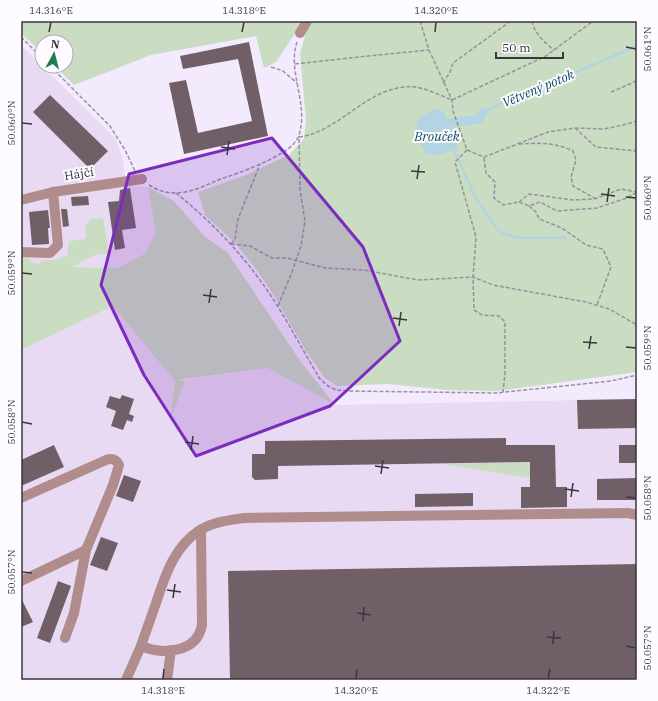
<svg xmlns="http://www.w3.org/2000/svg" width="658" height="701" viewBox="0 0 658 701" font-family="'IBM Plex Serif',serif">
<style>
.built{fill:#e8daf2}
.green{fill:#cadcc1}
.water{fill:#b3d5e3}
.lines{fill:none;stroke-linecap:round;stroke-linejoin:round}
.stream{stroke:#b3d5e3;stroke-width:2.5}
.canal{stroke:#b3d5e3;stroke-width:9}
.building{fill:#715f67}
.path{stroke:#98919f;stroke-width:1.5;stroke-dasharray:4 2;stroke-linecap:butt}
.minor{stroke:#b18c8d;stroke-width:10}
.marked{fill:#7b2cbf;fill-opacity:0.2;stroke:#7b2cbf;stroke-width:3;stroke-linejoin:round}
.ticks{fill:none;stroke:#3a363d;stroke-width:1.5}
.labels{text-anchor:middle;stroke-width:4;stroke-linejoin:round;paint-order:stroke}
.street-label{font-size:12px;fill:#3a363d;stroke:#fdfbff}
.water-label{font-size:13px;font-style:italic;fill:#0b4e64;stroke:#fdfbff}
.neatline{fill:none;stroke:#3a363d;stroke-width:1.5}
.ticks-label{font-size:10px;text-anchor:middle;fill:#3a363d}
</style>
<rect width="100%" height="100%" fill="#f4eafd"/>
<!-- built -->
<g class="built">
<path d="M21,45L116,139L123,160L126,186L148,187L156,234L144,254L117,268L71,267L21,284Z"/>
<path d="M113,306L178,381L268,368L335,405L637,399V680H21V350Z"/>
</g>
<!-- green -->
<g class="green">
<path d="M21,21H637V372L497,391L447,390L388,384L337,386L325,378L306,351L273,294L256,269L237,245L205,215L198,192L246,175L289,155L304,139L306,121L300,53L308,26L294,35L276,62L264,68L256,36L151,55L74,85L55,66H66V42H42V53L21,33Z"/>
<path d="M148,187L174,201L204,236L227,252L301,362L335,405L268,368L178,380L185,381L170,421L175,381L113,306L21,350V257L29,258L33,263L38,264L44,260H55L67,256L69,241L86,239L85,226L90,222V219L103,218L109,253L95,255L72,267L117,268L144,254L156,233Z"/>
<path d="M530,462L531,478L443,464Z"/>
</g>
<!-- water -->
<path class="water" d="M433,109L443,111C447,119 459,138 457,148C446,152 436,158 425,153C421,143 411,125 422,116C425,114 429,112 433,109Z"/>
<g class="lines">
<!-- stream -->
<g class="stream">
<path d="M483,112L637,46"/>
<path d="M453,147L474,195L500,233L521,238H566"/>
</g>
<!-- canal -->
<path class="canal" d="M449,123L479,119L483,112"/>
</g>
<!-- building -->
<g class="building">
<path d="M249,42L268,136L184,154L169,83L186,80L198,133L252,121L238,59L183,69L180,56Z"/>
<path d="M50,95L108,151L90,169L33,112Z"/>
<path d="M130,188L136,228L122,230L125,248L115,250L108,202L119,201L120,190Z"/>
<path d="M88,196L89,205L72,206L71,197Z"/>
<path d="M61,209H67L69,226L63,227Z"/>
<path d="M48,210L50,228H48L49,244L32,245L29,212Z"/>
<path d="M122,395L134,399L129,414L134,416L132,422L127,420L123,430L111,426L116,411L106,407L110,396L120,399Z"/>
<path d="M637,399V428L578,429L577,400Z"/>
<path d="M506,438V445H555L556,487H567V507L521,508V487H530V462L278,466V479L255,480L252,477V454H265V441Z"/>
<path d="M54,445L64,467L21,486V460Z"/>
<rect x="619" y="445" width="18" height="18"/>
<path d="M124,475L141,481L133,502L116,496Z"/>
<path d="M637,478V500H597V479Z"/>
<path d="M473,493V506L415,507V494Z"/>
<path d="M101,537L118,543L107,571L90,565Z"/>
<path d="M637,564V680H230L228,571Z"/>
<path d="M58,581L71,586L50,643L37,638Z"/>
<path d="M21,598L33,622L21,627Z"/>
</g>
<g class="lines">
<!-- path -->
<g class="path">
<path d="M420,21L429,50L452,100L453,111L467,150L484,157L548,132L575,128L604,129L623,125L637,121"/>
<path d="M532,21C534,33 545,43 554,50"/>
<path d="M21,37L42,58"/>
<path d="M295,64L368,56L429,50"/>
<path d="M50,66L110,126L125,150L135,171"/>
<path d="M271,67L283,71L297,83"/>
<path d="M443,83L450,72L453,63L511,21"/>
<path d="M611,92L630,84L637,80"/>
<path d="M575,128L596,147L637,151"/>
<path d="M519,144C538,143 555,142 573,151L576,160L571,177L573,186L596,199"/>
<path d="M467,150L455,162L476,237L473,277L474,310L482,315L499,316L505,322V373L503,392"/>
<path d="M484,158L486,173L495,182L494,198L503,205L519,202L529,206L540,202L557,211L597,208L627,198L637,192"/>
<path d="M149,185C157,190 165,193 175,193C190,193 205,186 218,180C239,173 261,165 280,154C287,150 296,144 299,135C309,103 287,72 297,42"/>
<path d="M176,193C208,219 238,249 262,283C284,313 301,348 320,379L328,386L336,390L349,391L496,393L611,381L637,375"/>
<path d="M519,202L529,194L573,200L594,199L621,189L637,192"/>
<path d="M529,206L536,212L539,219L562,228L586,245L603,249L611,267L597,305"/>
<path d="M231,244L250,246L272,258H287L326,268L364,270L418,280L473,277L493,285L586,302L609,309L637,325"/>
<path d="M231,244L235,239L238,219L260,164"/>
<path d="M278,306L292,272L301,246L305,221L300,190L299,137C341,132 369,83 415,87C425,88 442,96 452,100L546,56L593,21"/>
</g>
<!-- minor -->
<g class="minor">
<path d="M300,33L307,21"/>
<path d="M21,200L53,192L142,179"/>
<path d="M21,252L50,253L58,245L53,192"/>
<path d="M21,498L106,460C112,458 116,459 119,465L113,485L86,550L74,613L65,638"/>
<path d="M21,581L86,550"/>
<path d="M141,646C146,631 152,615 157,600C166,573 175,546 200,530C213,522 229,520 244,518L628,513L637,515"/>
<path d="M126,680L141,646C163,655 197,653 202,625L201,530"/>
<path d="M167,680L171,650"/>
</g>
</g>
<!-- marked area -->
<path class="marked" d="M272,138L363,247L400,341L330,406L196,456L144,375L101,285L129,174Z"/>
<!-- ticks -->
<path class="ticks" d="M49,32L51,22M242,32L244,22M435,32L436,22M626,47L636,49M22,123L32,124M221,147L235,149M227,155L229,141M411,171L425,172M417,179L419,165M601,194L615,196M626,197L636,198M607,202L609,188M22,273L32,274M203,295L217,297M209,303L211,289M393,318L407,320M399,326L401,312M583,342L597,343M626,347L636,348M589,349L591,336M22,422L32,424M185,442L199,444M191,450L193,436M375,466L389,468M381,474L383,460M565,489L579,491M571,497L573,483M626,497L636,498M22,572L32,573M167,590L181,592M173,598L175,584M357,613L371,615M363,621L364,607M547,637L561,638M553,644L554,631M626,646L636,648M163,679L164,669M356,679L357,669M548,679L550,669"/>
<g class="labels">
<!-- street labels -->
<g class="street-label">
<text transform="translate(79 174) rotate(-9)" y="4">Hájčí</text>
</g>
<!-- water labels -->
<g class="water-label">
<text transform="translate(538 88) rotate(-23)" y="5">Větvený potok</text>
<text x="437" y="141">Brouček</text>
</g>
</g>
<!-- border -->
<rect width="658" height="701" fill="none" stroke="#fdfbff" stroke-width="44"/>
<!-- north arrow -->
<g transform="translate(54 54) rotate(7)"><circle r="19" fill="#fdfbff" stroke="#afacb1"/>
<path d="M0-3L7 15L0 10L-7 15Z" fill="#1f7c51"/>
<text y="-6" font-size="11" font-weight="bold" text-anchor="middle" fill="#3a363d">N</text>
</g>
<!-- scale -->
<path d="M496 52v6h67v-6" fill="none" stroke="#3a363d" stroke-width="2"/>
<text x="502" y="52" font-size="12" fill="#3a363d" stroke="#fdfbff" stroke-width="3" paint-order="stroke">50 m</text>
<rect x="22" y="22" width="614" height="657" class="neatline"/>
<g class="ticks-label">
<text x="51" y="14">14.316°E</text>
<text x="244" y="14">14.318°E</text>
<text x="436" y="14">14.320°E</text>
<text transform="translate(647 49) rotate(-90)" y="4">50.061°N</text>
<text transform="translate(11 123) rotate(-90)" y="4">50.060°N</text>
<text transform="translate(647 198) rotate(-90)" y="4">50.060°N</text>
<text transform="translate(11 273) rotate(-90)" y="4">50.059°N</text>
<text transform="translate(647 348) rotate(-90)" y="4">50.059°N</text>
<text transform="translate(11 422) rotate(-90)" y="4">50.058°N</text>
<text transform="translate(647 498) rotate(-90)" y="4">50.058°N</text>
<text transform="translate(11 572) rotate(-90)" y="4">50.057°N</text>
<text transform="translate(647 648) rotate(-90)" y="4">50.057°N</text>
<text x="163" y="694">14.318°E</text>
<text x="356" y="694">14.320°E</text>
<text x="548" y="694">14.322°E</text>
</g>
</svg>
